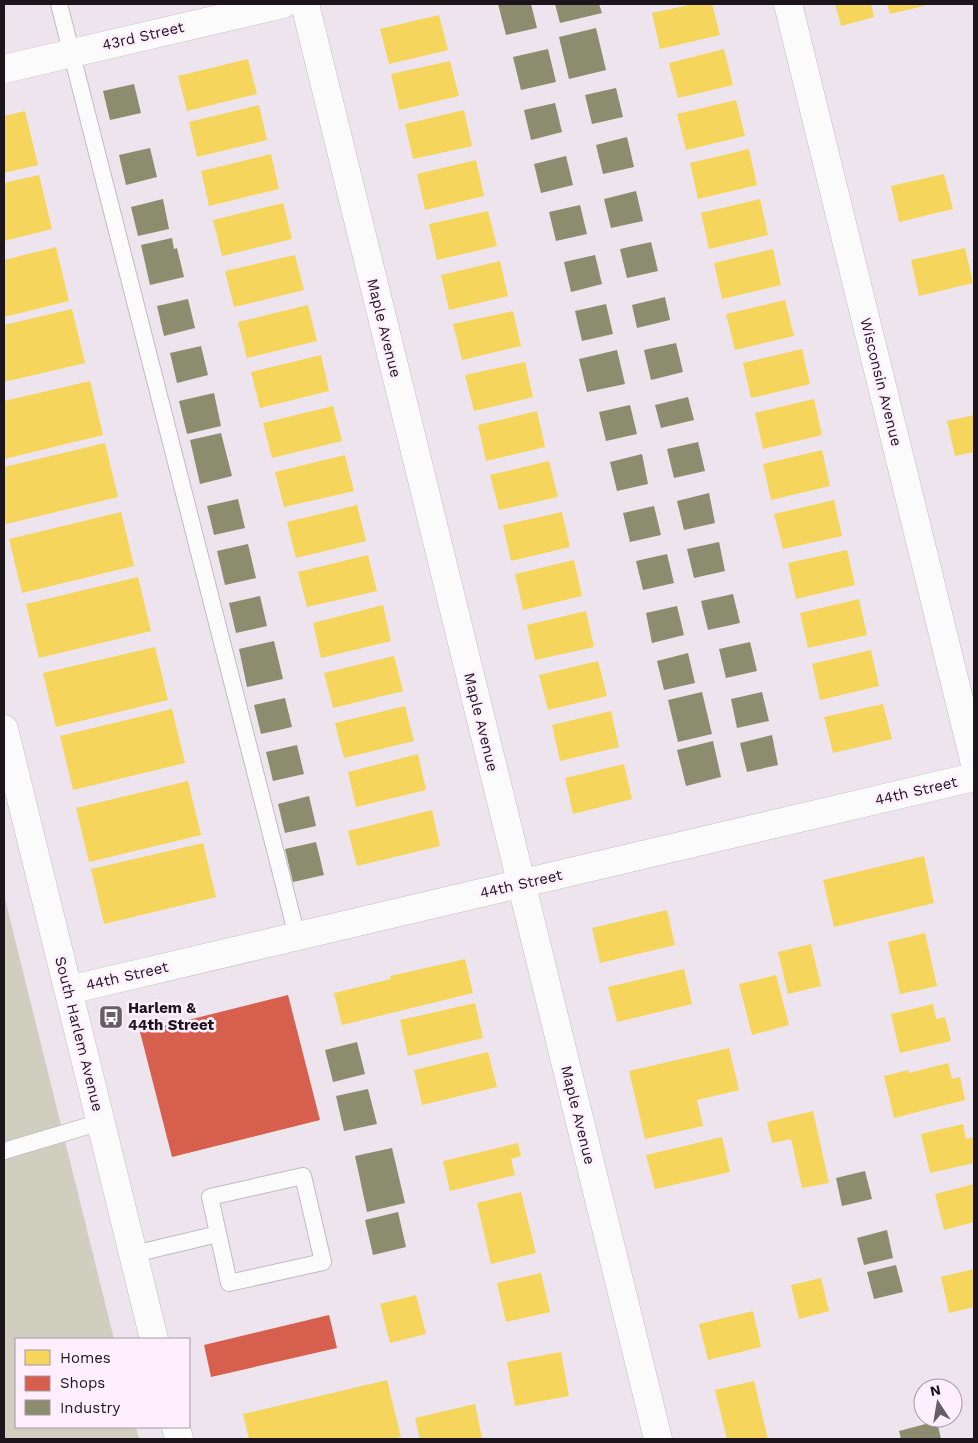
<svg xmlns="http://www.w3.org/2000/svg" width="978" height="1443" viewBox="0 0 978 1443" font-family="'Work Sans',sans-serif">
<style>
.green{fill:#cfcebf}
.homes{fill:#f6d55c}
.shops{fill:#d6604d}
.industry{fill:#8c8c6e}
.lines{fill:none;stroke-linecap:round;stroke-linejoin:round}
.service-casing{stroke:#c2bbc2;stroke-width:18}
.minor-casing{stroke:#c2bbc2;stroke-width:29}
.primary-casing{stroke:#c2bbc2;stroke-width:29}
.service{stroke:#fcfbfc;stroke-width:16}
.minor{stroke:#fcfbfc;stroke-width:28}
.primary{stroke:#fcfbfc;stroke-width:28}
.labels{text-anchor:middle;stroke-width:5;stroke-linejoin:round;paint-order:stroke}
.street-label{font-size:15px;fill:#1c161c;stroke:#feeefe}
.poi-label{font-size:15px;font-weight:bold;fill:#1c161c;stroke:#feeefe;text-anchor:start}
</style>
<rect width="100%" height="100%" fill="#eee4ee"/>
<!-- green -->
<path class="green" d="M4,895L114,1339H16V1427H136L139,1439H4Z"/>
<!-- homes -->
<g class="homes">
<path d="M694,4H712L720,35L660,49L652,13Z"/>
<path d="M835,4H871L874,17L841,26Z"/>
<path d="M887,4H923L924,6L890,14Z"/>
<path d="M439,15L448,50L389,64L380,29Z"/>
<path d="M724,49L733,85L678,98L669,63Z"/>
<path d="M248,59L257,94L187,111L178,76Z"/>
<path d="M450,61L459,96L399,110L391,74Z"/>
<path d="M736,100L745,136L686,150L677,114Z"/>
<path d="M259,105L267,140L197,157L189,122Z"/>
<path d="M464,110L472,146L413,159L405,124Z"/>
<path d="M25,111L38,165L4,173V116Z"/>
<path d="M749,149L757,185L698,199L690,163Z"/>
<path d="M271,154L279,189L209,206L201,171Z"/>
<path d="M476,160L484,196L425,210L417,174Z"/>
<path d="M944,174L953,209L899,222L891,186Z"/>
<path d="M39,175L52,229L4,241V183Z"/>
<path d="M760,199L768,235L709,249L701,213Z"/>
<path d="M283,203L292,239L222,256L213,220Z"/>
<path d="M488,211L497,246L437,260L429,224Z"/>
<path d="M56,247L69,301L4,317V260Z"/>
<path d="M965,248L973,283L919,296L911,260Z"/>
<path d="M773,249L781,285L722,299L714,263Z"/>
<path d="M295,255L304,290L234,307L225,271Z"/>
<path d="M500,261L508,296L449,310L441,275Z"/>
<path d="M785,300L794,336L735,350L726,314Z"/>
<path d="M308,305L317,341L247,358L238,322Z"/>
<path d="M72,309L85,363L4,382V325Z"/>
<path d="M513,311L521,346L462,360L453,324Z"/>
<path d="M802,349L810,384L751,398L743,363Z"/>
<path d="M321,355L329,391L260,408L251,372Z"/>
<path d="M525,362L533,397L474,411L465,375Z"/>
<path d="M90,381L103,435L4,459V401Z"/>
<path d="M814,399L822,435L763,449L755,413Z"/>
<path d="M333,406L342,441L272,458L263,423Z"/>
<path d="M537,411L545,447L486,461L478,425Z"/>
<path d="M974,415V452L955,456L947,421Z"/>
<path d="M105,443L118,497L6,524L4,515V467Z"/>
<path d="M822,450L830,486L771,500L763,464Z"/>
<path d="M345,455L354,491L284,507L275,472Z"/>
<path d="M549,461L558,497L499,510L490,475Z"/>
<path d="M834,500L842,536L783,549L774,514Z"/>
<path d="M357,505L366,541L296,558L287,522Z"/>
<path d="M121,512L134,566L22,593L9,539Z"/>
<path d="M562,512L570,547L511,561L503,525Z"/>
<path d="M847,550L855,585L796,599L788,563Z"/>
<path d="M368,555L377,591L307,607L298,572Z"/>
<path d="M574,560L582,596L523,610L515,574Z"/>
<path d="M138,577L151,631L39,658L26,604Z"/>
<path d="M859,599L867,635L808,648L800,613Z"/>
<path d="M383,605L391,641L321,658L313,623Z"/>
<path d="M586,611L594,647L535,660L527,625Z"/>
<path d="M155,647L168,700L56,727L43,673Z"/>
<path d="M871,650L879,686L820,700L812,664Z"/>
<path d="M394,656L403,691L333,708L324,673Z"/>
<path d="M598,661L607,696L548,710L539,675Z"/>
<path d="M883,704L892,739L833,753L824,717Z"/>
<path d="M405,706L414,741L344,758L335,723Z"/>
<path d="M172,709L185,763L73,790L60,736Z"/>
<path d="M611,711L619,747L560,761L552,725Z"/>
<path d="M418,754L426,790L356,807L348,772Z"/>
<path d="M624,764L632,799L573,814L565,778Z"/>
<path d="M188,781L201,835L89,862L76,808Z"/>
<path d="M432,810L440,846L357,866L348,831Z"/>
<path d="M203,843L216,897L104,924L91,869Z"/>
<path d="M924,856L934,903L834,927L823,880Z"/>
<path d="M667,910L675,945L600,963L592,928Z"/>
<path d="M925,933L937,986L900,994L888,942Z"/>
<path d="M811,944L821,986L788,994L778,952Z"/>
<path d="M465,959L473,993L342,1025L334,993L391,979L390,976Z"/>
<path d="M684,969L692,1004L617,1022L608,987Z"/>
<path d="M776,975L789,1025L752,1035L739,984Z"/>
<path d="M475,1003L483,1038L408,1056L400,1020Z"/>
<path d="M933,1004L936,1019L945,1017L951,1041L900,1053L891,1014Z"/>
<path d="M729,1048L739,1090L697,1100L703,1126L645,1139L629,1071Z"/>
<path d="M488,1052L497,1087L422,1105L414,1070Z"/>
<path d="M948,1063L952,1079L960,1077L965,1100L894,1118L884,1076L908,1070L909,1073Z"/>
<path d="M813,1111L829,1183L802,1188L791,1139L772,1143L767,1122Z"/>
<path d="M963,1124L966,1139L974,1137V1163L930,1173L921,1134Z"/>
<path d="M722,1137L730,1172L655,1189L646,1155Z"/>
<path d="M518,1143L521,1156L511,1159L515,1175L450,1191L443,1161Z"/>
<path d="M974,1184V1222L944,1230L935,1194Z"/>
<path d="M521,1192L536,1253L491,1264L477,1203Z"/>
<path d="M974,1269V1307L949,1313L941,1277Z"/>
<path d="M541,1273L550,1312L506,1322L497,1283Z"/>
<path d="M821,1278L829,1311L799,1319L791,1285Z"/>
<path d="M416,1295L426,1334L390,1343L380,1304Z"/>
<path d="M753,1311L761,1347L708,1360L699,1324Z"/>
<path d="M561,1352L569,1396L515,1406L507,1362Z"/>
<path d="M387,1380L401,1437L389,1439H249L243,1414Z"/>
<path d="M754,1381L768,1439H727L715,1390Z"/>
<path d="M475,1404L482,1438L475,1439H420L415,1418Z"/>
</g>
<!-- shops -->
<g class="shops">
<path d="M288,995L320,1120L172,1157L140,1032Z"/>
<path d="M329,1315L337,1348L211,1377L204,1345Z"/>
</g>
<!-- industry -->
<g class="industry">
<path d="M498,4H531L537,28L506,35Z"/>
<path d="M555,4H599L602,13L560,23Z"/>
<path d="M596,28L606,70L569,79L559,37Z"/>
<path d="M548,49L556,82L521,90L513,57Z"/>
<path d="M134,84L141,113L110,120L103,91Z"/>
<path d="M616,88L623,117L592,124L585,95Z"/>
<path d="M555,103L562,132L531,140L524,110Z"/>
<path d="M627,137L634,167L603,174L596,145Z"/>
<path d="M150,148L157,177L126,185L119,155Z"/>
<path d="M566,156L573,185L541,193L534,164Z"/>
<path d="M636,191L643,221L611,228L604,199Z"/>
<path d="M163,199L169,229L138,236L131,207Z"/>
<path d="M580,205L587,234L556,241L549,212Z"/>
<path d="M172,238L174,249L177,248L184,277L150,285L141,245Z"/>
<path d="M651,242L658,271L627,278L620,249Z"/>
<path d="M595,255L602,284L571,292L564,262Z"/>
<path d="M665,297L670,320L637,328L632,305Z"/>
<path d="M188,299L195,328L164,336L157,306Z"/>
<path d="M606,304L613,334L582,341L575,311Z"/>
<path d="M676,343L683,372L651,380L644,350Z"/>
<path d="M201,346L208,375L177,383L170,353Z"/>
<path d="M617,350L625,384L587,392L579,359Z"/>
<path d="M214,393L221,426L187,434L179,401Z"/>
<path d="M688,397L694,420L661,428L655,405Z"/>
<path d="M630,405L637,434L606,441L599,412Z"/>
<path d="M221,433L232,476L200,484L190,440Z"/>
<path d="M698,442L705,471L674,478L667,449Z"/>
<path d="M642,454L648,484L617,491L610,462Z"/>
<path d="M709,493L715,523L684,530L677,501Z"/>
<path d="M238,499L245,528L214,535L207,506Z"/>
<path d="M654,506L661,535L630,542L623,513Z"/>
<path d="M719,542L725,571L694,578L687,549Z"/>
<path d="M248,544L256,578L225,585L217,551Z"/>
<path d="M667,554L674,583L643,590L636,561Z"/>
<path d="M733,594L740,623L708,630L701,601Z"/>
<path d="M260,596L267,626L236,633L229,603Z"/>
<path d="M677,606L684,635L652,643L646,613Z"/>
<path d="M274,641L283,679L247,687L239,649Z"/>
<path d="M750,642L757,671L726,678L719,649Z"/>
<path d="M688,653L695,683L664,690L657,661Z"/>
<path d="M702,692L712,734L678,742L668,700Z"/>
<path d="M762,692L769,721L737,728L731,699Z"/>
<path d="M285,698L292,727L261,734L254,705Z"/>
<path d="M772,735L778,765L747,772L740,743Z"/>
<path d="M713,741L721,777L686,786L677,750Z"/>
<path d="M297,745L304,774L273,781L266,752Z"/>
<path d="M309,796L316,826L285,833L278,804Z"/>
<path d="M316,842L324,875L293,882L285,849Z"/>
<path d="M357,1042L365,1074L333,1082L325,1050Z"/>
<path d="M368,1089L377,1124L344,1131L336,1096Z"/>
<path d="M392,1148L405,1203L367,1212L355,1156Z"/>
<path d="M865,1171L872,1199L842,1206L836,1178Z"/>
<path d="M398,1212L406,1247L373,1255L365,1220Z"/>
<path d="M887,1230L893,1258L864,1265L857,1238Z"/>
<path d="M896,1265L903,1292L874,1299L867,1272Z"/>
<path d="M937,1421L941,1439H901L899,1431Z"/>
</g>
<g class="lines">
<defs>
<g id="service">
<path d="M59,4L297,936"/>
<path d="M4,1151L101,1122"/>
<path d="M303,1176L323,1262L229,1283L210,1197Z"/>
<path d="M134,1254L218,1234"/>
</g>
<g id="minor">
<path d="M305,4L658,1439"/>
<path d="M788,4L974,760"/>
<path d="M4,69L283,4"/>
<path d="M69,990L974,777"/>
</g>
<g id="primary">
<path d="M4,729L154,1339"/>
<path d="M176,1427L179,1439"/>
</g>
</defs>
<!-- service casing -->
<use href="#service" class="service-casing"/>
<!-- minor casing -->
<use href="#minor" class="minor-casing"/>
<!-- primary casing -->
<use href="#primary" class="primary-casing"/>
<!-- service -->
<use href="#service" class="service"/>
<!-- minor -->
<use href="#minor" class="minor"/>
<!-- primary -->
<use href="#primary" class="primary"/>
</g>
<!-- icons -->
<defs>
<symbol id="bus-square" viewBox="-11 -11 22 22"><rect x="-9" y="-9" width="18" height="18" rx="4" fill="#665e66" stroke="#feeefe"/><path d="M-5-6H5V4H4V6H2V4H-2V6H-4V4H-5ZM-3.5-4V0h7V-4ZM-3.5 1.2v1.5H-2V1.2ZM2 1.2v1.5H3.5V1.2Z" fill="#fff"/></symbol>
</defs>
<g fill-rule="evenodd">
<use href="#bus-square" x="97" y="1003" width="28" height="28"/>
</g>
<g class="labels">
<!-- street labels -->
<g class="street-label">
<text transform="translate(143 36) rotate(-13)" y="5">43rd Street</text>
<text transform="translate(384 328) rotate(76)" y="5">Maple Avenue</text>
<text transform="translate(881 382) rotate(76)" y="5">Wisconsin Avenue</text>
<text transform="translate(481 722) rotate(76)" y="5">Maple Avenue</text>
<text transform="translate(916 791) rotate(-13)" y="5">44th Street</text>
<text transform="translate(521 884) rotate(-13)" y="5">44th Street</text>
<text transform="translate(127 976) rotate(-13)" y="5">44th Street</text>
<text transform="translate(79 1034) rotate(76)" y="5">South Harlem Avenue</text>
<text transform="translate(578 1115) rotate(76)" y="5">Maple Avenue</text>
</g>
<!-- poi labels -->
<g class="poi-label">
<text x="128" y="1013">Harlem &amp;<tspan x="128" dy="17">44th Street</tspan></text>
</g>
</g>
<!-- border -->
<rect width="978" height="1443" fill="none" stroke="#1c161c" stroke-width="10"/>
<!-- legend -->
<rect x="15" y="1338" width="175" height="90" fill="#feeefe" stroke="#a498a4"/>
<rect x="25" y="1350" width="25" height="15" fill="#f6d55c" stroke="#a498a4"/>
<text x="60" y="1363" font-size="15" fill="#1c161c">Homes</text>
<rect x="25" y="1376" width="25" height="15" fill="#d6604d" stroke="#a498a4"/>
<text x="60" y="1388" font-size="15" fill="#1c161c">Shops</text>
<rect x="25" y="1400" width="25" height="15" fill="#8c8c6e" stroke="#a498a4"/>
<text x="60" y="1413" font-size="15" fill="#1c161c">Industry</text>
<!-- north arrow -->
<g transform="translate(938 1403) rotate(348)"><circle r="24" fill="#feeefe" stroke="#a498a4"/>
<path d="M0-4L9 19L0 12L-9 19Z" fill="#665e66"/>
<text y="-8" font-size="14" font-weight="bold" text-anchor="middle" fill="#1c161c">N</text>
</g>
</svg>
